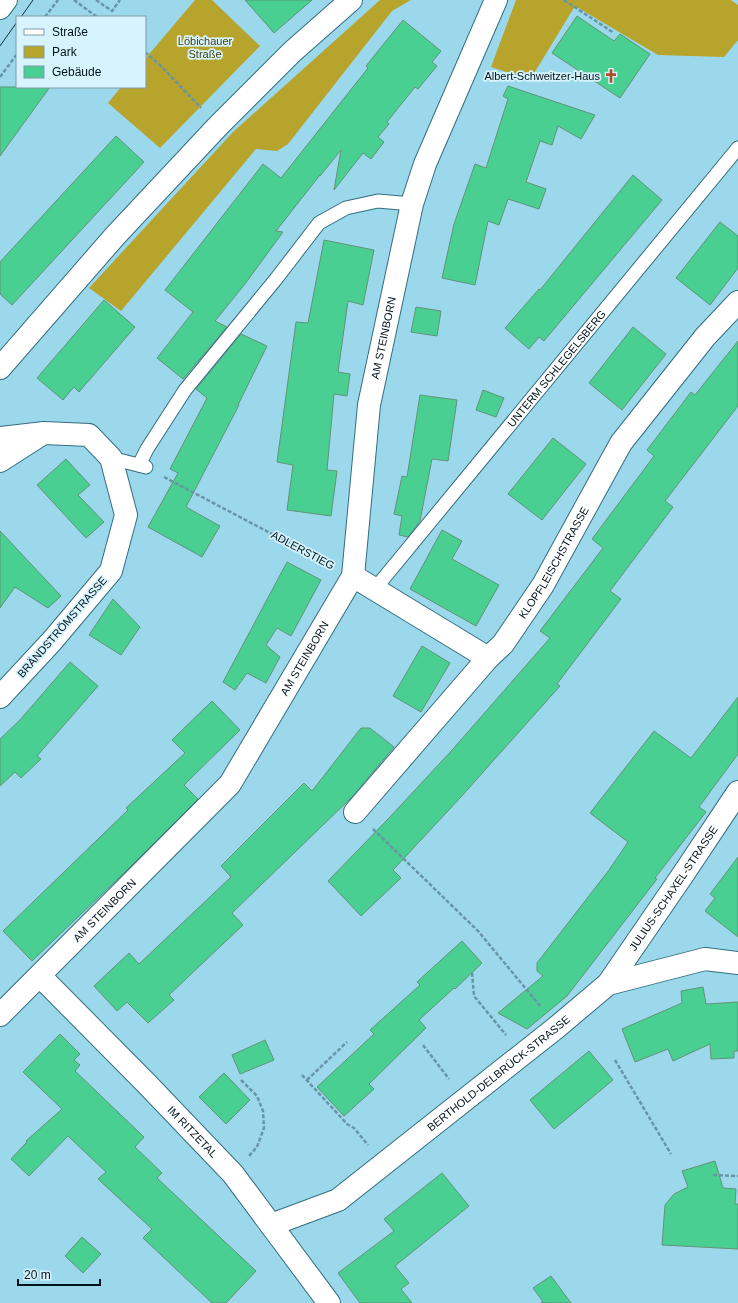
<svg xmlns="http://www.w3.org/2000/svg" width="738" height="1303" viewBox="0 0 738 1303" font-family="Helvetica,sans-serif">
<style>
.green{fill:#b7a42c}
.building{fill:#48cf91;stroke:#629378}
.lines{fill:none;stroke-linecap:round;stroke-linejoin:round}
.lane-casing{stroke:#336e7f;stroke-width:15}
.street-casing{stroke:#336e7f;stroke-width:24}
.primary-casing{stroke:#336e7f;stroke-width:24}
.path{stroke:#6795a5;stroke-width:2.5;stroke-dasharray:4 2;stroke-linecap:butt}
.lane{stroke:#fff;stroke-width:13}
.street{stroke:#fff;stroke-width:22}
.primary{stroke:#fff;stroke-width:22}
.tram{stroke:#162f37;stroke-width:1}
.labels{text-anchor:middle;stroke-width:3.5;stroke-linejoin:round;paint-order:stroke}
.park-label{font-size:11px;fill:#453d04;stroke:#d7f4fe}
.poi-label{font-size:11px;fill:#00131a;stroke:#d7f4fe;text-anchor:end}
.street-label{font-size:11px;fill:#00131a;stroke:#d7f4fe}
</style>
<rect width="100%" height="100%" fill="#9cd8ec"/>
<!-- green -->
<g class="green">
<path d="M195,0H212L260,46L160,148L108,103L121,87H145V59Z"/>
<path d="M380,0H411L392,11L288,144L277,151L256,149L121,311L89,288L233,132Z"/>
<path d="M516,0H731L738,5V40L724,57L658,55L575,6L530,80L491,67Z"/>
</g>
<!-- building -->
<g class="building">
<path d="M245,0H312L274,33Z"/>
<path d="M577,16L614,41L620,34L650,54L620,98L552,53Z"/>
<path d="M403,20L441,51L432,62L437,66L418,89L415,87L387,122L389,124L378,137L384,142L371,159L363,153L334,190L341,150L320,176V175L276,231L283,232L245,284L215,321L227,327L183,379L157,358L193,312L165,290L263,164L281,178L368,68L366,66Z"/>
<path d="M508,86L595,115L581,139L558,126L552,145L540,141L526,182L546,189L539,209L508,199L499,225L488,221L475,285L442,278L454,224L475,164L486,168L508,99L503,96Z"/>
<path d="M0,87H50L0,156Z"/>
<path d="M116,136L144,162L12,305L0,294V262Z"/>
<path d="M633,175L662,200L544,341L539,337L529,349L505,328L539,289L540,290Z"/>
<path d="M720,222L738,236V268L710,305L676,278Z"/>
<path d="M324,240L374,250L363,305L348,301L338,372L350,374L347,396L334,394L327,470L337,471L331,516L287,510L293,465L277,462L296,322L308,323Z"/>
<path d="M104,300L135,327L79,392L74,387L63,400L37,378Z"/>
<path d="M416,307L441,311L437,336L411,332Z"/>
<path d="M633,327L666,354L622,410L589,383Z"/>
<path d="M241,334L267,346L238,405H239L186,507L220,526L202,557L148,527L178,473L170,469L207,398L196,389Z"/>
<path d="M738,341V406L665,501L673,507L610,591L621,599L557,684L560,686L460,798L393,870L401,878L361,916L328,881L389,818L453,749L550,638L540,631L603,548L592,539L654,456L647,450L691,392L695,395Z"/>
<path d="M483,390L504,398L496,417L476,410Z"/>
<path d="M420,395L457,400L448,461L432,459L420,521L408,537L399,535L402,516L394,514L402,476L407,477Z"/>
<path d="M553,438L586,464L542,520L508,494Z"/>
<path d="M66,459L90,485L78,495L104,522L86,538L37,485Z"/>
<path d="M442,530L462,541L452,559L499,585L476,626L410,589Z"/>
<path d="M0,531L61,596L48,608L15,587L0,608Z"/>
<path d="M287,562L321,580L291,636L277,628L266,645L280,657L266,683L247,673L235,690L223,682Z"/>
<path d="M113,599L140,627L121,655L89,635Z"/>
<path d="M422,646L450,663L421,712L393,696Z"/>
<path d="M70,662L98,686L37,756L41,759L21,778L15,772L0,786V739L20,720Z"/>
<path d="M738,697V754L699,807L706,812L655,878L657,879L567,996L527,1029L498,1013L543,976L537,971V963L609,870L628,842L590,813L654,731L691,758Z"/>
<path d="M212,701L240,730L184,785L198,799L124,873L32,961L3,931L128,810L126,808L185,753L172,740Z"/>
<path d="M361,728H370L394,747L352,797L232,913L243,925L169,995L174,1000L148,1023L127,1002L117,1011L94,986L129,953L139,964L231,877L221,866L304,783L312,791Z"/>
<path d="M738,857V937L705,911L715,898L710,894Z"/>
<path d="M462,941L482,963L455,989L454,988L419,1020L426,1028L369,1084L374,1089L344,1116L317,1087L374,1034L370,1030L420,985L417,982Z"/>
<path d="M703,987L706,1004L738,1002V1051H734V1058L711,1059L710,1044L673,1061L668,1049L635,1062L622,1029L682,1003L681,991Z"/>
<path d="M60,1034L80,1054L74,1060L80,1065L75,1071L144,1137L135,1147L162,1173L157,1178L256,1271L226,1303H212L143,1238L152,1229L98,1179L106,1172L68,1136L29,1176L11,1159L27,1142L26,1141L62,1109L23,1072Z"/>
<path d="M265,1040L274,1060L240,1074L232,1055Z"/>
<path d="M589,1051L613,1080L554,1129L530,1100Z"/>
<path d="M224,1073L250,1100L226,1124L199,1097Z"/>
<path d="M715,1161L723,1188L736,1189L735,1204H738V1249L662,1245L665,1205L674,1194L688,1187L682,1171Z"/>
<path d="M442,1173L469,1206L395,1266L409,1283L401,1289L412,1303H360L338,1273L394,1231L384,1219Z"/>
<path d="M82,1237L101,1254L83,1273L65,1256Z"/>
<path d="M551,1276L571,1303H544L533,1288Z"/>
</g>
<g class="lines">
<defs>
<g id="lane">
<path d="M111,458L146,467"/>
<path d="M139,465L147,449L185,390L276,279L319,223L346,208L378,201L412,204"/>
<path id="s1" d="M374,590L738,148"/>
</g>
<g id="street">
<path d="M0,368L115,236L218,126L292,52L351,0"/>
<path d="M0,438L44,433L89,435L111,458L126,515L111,571L52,641L0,697"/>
<path d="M0,461L39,436"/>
<path d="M353,576L488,658"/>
<path id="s2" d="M355,812L488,658L503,644L543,585L621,443L705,337L738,302"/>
<path id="s3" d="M40,976L146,1083L233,1174L329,1303"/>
<path id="s4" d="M608,984L682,876L738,792"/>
<path id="s5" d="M0,1015L230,784L353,576L369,405L412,204L425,164L496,0"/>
<path id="s6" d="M271,1225L338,1200L557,1027L608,984L705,959L738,963"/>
</g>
<path id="primary" d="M0,8L6,0"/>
</defs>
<!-- lane casing -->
<use href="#lane" class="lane-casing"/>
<!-- street casing -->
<use href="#street" class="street-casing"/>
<!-- primary casing -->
<use href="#primary" class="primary-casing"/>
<!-- path -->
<g class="path">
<path d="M74,0L97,17"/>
<path d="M96,0L112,11L120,0"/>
<path d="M564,0L614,33"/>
<path d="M45,17L58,0"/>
<path d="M145,52L160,65L201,108"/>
<path d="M0,77L17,54"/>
<path d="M164,477L329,564"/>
<path d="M373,829L478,931L541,1007"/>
<path d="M472,973L474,996L506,1035"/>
<path d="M423,1045L449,1079"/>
<path d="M615,1060L671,1154"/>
<path d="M302,1075L347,1124L354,1128L368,1145"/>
<path d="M241,1080L257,1096L263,1111L264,1128L257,1147L249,1156"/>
<path d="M307,1080L347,1042"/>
<path d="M713,1175L738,1176"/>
<path d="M541,1303L543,1302"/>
</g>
<!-- lane -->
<use href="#lane" class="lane"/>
<!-- street -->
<use href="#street" class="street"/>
<!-- primary -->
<use href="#primary" class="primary"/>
<!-- tram -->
<g class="tram">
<path d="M21,17L33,0"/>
<path d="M0,46L17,22"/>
</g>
</g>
<!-- icons -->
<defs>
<symbol id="church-bare" viewBox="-9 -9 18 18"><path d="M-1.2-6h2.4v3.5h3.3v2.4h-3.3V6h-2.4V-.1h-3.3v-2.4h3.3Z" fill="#b34c26" stroke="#d7f4fe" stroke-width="2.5" paint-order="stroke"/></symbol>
</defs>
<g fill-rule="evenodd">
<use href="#church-bare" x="601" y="66" width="20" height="20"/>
</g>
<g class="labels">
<!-- park labels -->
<g class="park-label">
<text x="205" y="45">Löbichauer<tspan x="205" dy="13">Straße</tspan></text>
</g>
<!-- poi labels -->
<g class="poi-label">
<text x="600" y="80">Albert-Schweitzer-Haus</text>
</g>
<!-- street labels -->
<g class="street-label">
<text dy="4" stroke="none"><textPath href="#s5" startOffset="808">AM STEINBORN</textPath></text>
<text dy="4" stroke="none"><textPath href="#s1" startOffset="287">UNTERM SCHLEGELSBERG</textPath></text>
<text transform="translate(303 550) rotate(28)" y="4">ADLERSTIEG</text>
<text dy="4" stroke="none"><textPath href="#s2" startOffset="320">KLOPFLEISCHSTRASSE</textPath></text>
<text transform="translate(62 627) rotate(-49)" y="4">BRÄNDSTRÖMSTRASSE</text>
<text dy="4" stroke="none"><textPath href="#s5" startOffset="472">AM STEINBORN</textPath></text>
<text dy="4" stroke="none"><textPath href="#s4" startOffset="116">JULIUS-SCHAXEL-STRASSE</textPath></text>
<text dy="4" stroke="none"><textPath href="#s5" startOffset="148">AM STEINBORN</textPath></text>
<text dy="4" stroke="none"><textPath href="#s6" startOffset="276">BERTHOLD-DELBRÜCK-STRASSE</textPath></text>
<text dy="4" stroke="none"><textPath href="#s3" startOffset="218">IM RITZETAL</textPath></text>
</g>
</g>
<!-- legend -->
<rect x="16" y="16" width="130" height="72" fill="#d7f4fe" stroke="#819aa3"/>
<rect x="24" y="29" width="20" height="6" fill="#ffffff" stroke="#819aa3"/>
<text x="52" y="36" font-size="12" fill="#00131a">Straße</text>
<rect x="24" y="46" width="20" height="12" fill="#b7a42c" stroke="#819aa3"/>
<text x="52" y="56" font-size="12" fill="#00131a">Park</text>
<rect x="24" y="66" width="20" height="12" fill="#48cf91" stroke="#819aa3"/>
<text x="52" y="76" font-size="12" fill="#00131a">Gebäude</text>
<!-- scale -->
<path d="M18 1279v6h82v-6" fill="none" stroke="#00131a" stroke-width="2"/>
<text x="24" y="1279" font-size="12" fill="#00131a" stroke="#d7f4fe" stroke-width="3" paint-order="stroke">20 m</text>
</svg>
